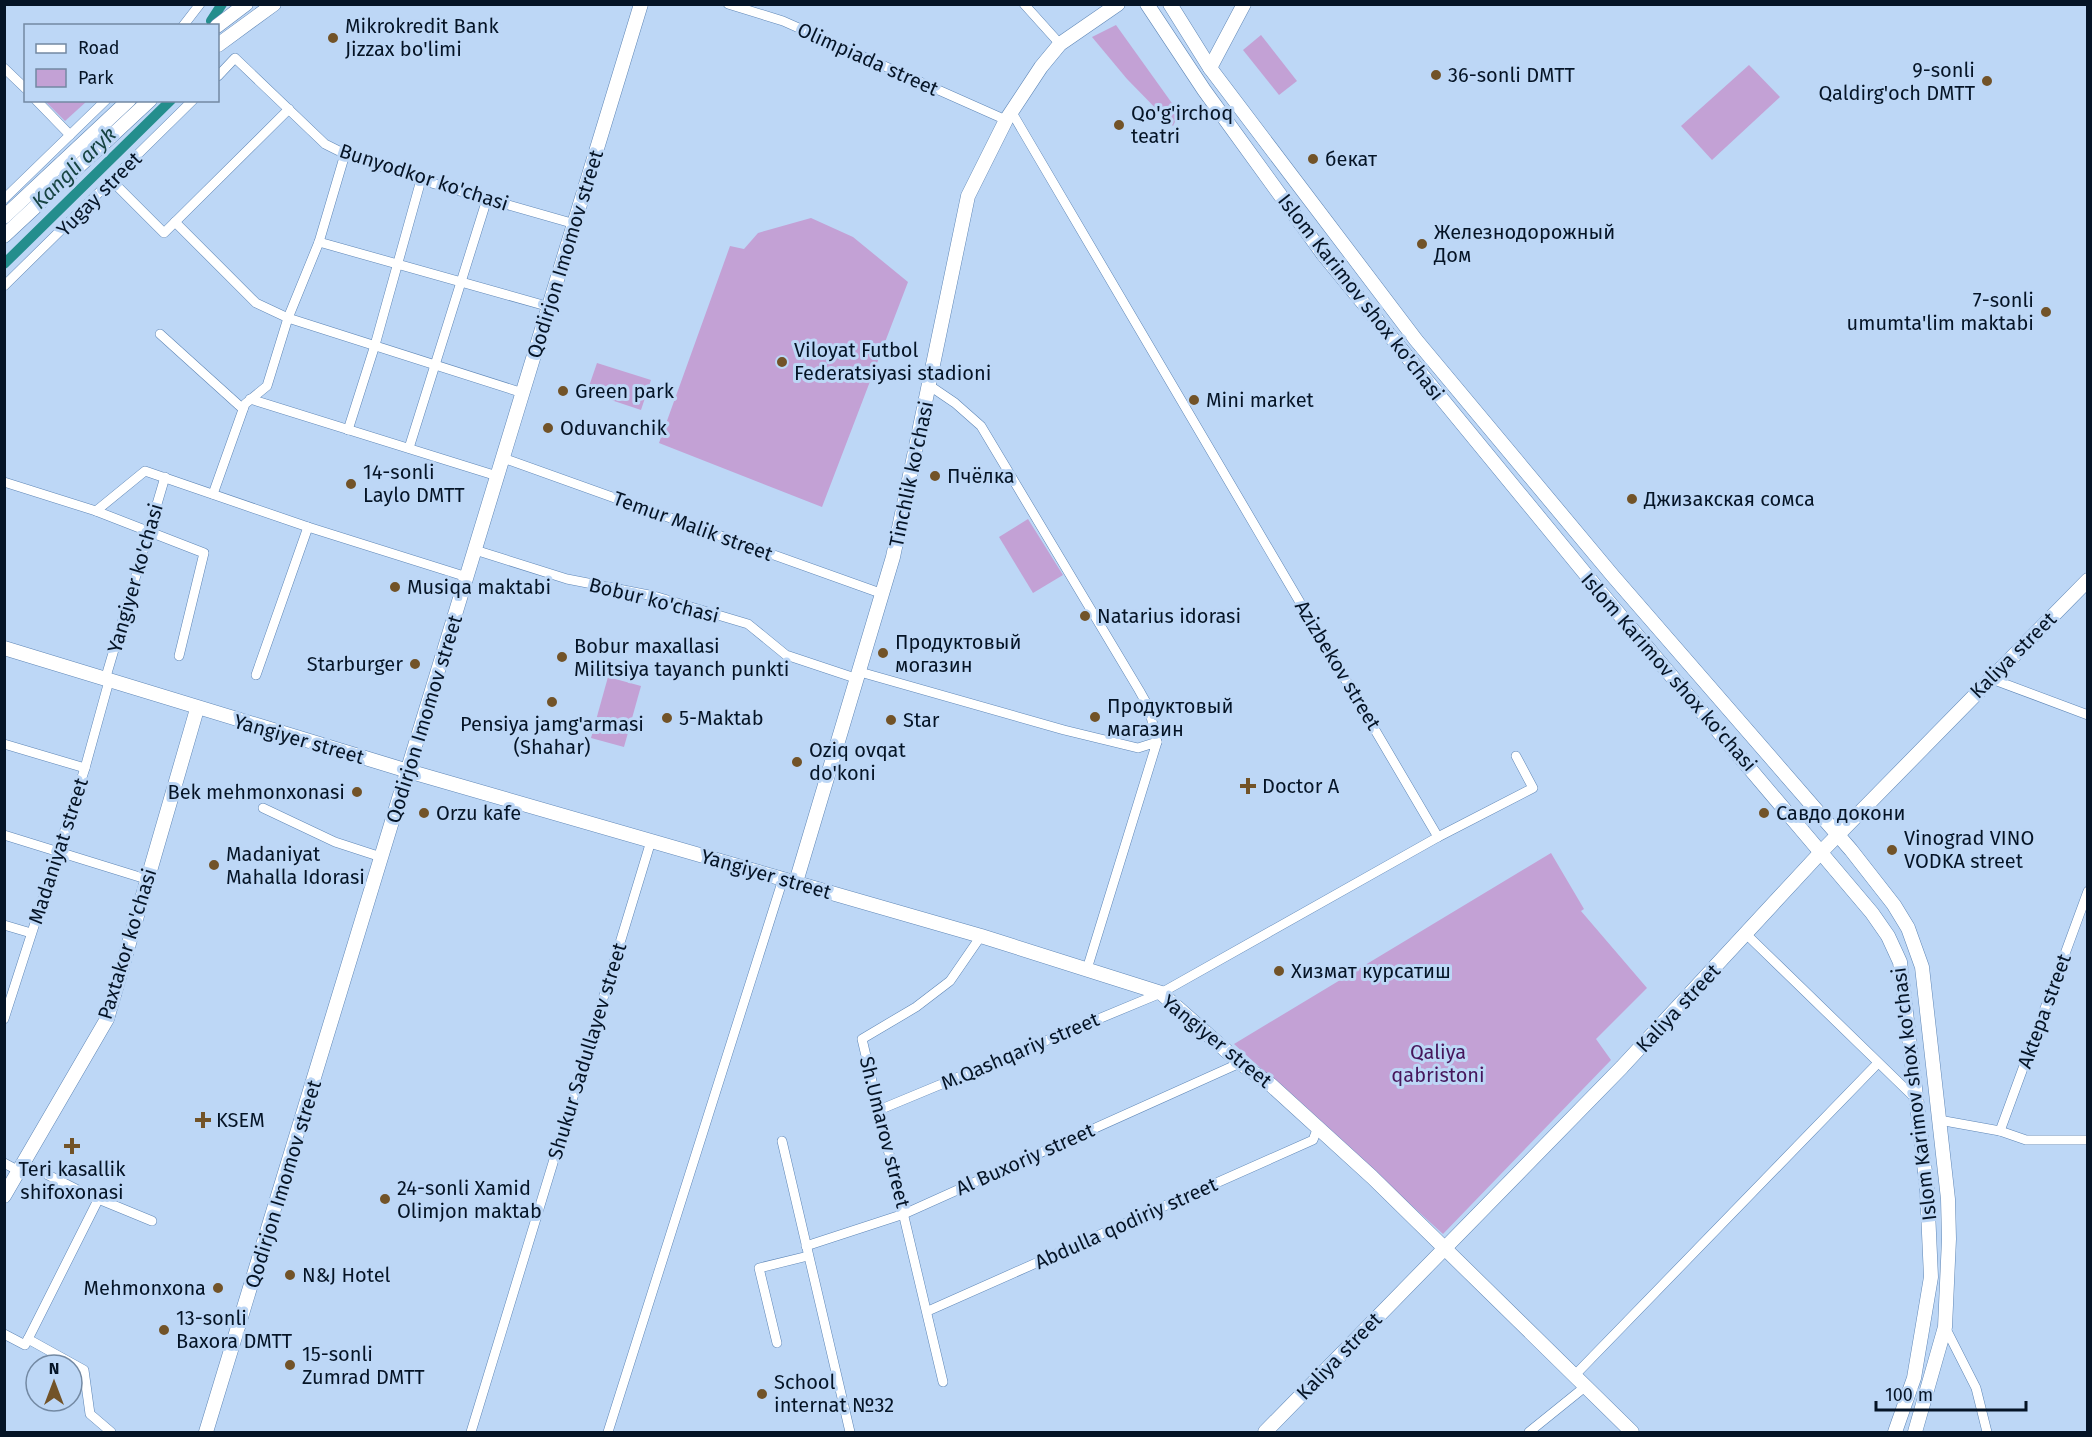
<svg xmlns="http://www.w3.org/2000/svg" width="2092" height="1437" viewBox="0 0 2092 1437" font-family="'Fira Sans',sans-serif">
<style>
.green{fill:#c3a1d5}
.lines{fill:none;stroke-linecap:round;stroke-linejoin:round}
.canal{stroke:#248e8d;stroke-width:10}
.street-casing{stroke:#5e86b6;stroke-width:10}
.secondary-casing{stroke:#5e86b6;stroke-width:15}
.street{stroke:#fff;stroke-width:9}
.secondary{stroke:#fff;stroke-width:14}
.poi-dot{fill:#725328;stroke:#bdd7f6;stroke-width:2}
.labels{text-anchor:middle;stroke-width:6;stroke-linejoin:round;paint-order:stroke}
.poi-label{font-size:20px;fill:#051426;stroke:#bdd7f6;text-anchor:start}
.street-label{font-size:20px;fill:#051426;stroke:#bdd7f6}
.park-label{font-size:20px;fill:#46165b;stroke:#bdd7f6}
.water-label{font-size:21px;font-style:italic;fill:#174443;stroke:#bdd7f6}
</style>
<rect width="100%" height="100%" fill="#bdd7f6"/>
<!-- green -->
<g class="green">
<path d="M1116,25L1179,113L1173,126L1127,79L1092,37Z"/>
<path d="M1261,35L1297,81L1279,95L1243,50Z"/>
<path d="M1749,65L1780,97L1712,160L1681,126Z"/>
<path d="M45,101H87L65,121Z"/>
<path d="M811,218L853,237L908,282L822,507L659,443L730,246L744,249L758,233Z"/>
<path d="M597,363L651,380L641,410L587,392Z"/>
<path d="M1028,519L1063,575L1033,593L999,537Z"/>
<path d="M608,677L641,686L624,747L591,738Z"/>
<path d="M1551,853L1584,909L1581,911L1647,988L1596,1039L1611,1060L1443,1234L1234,1044Z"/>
</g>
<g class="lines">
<!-- canal -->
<g class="canal">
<path d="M211,21L222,4"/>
<path d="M4,264L171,100"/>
</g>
<defs>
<g id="street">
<path d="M728,4L783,21L1006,120"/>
<path d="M1024,4L1060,44"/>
<path d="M183,26L200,4"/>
<path d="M4,68L26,89"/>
<path d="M218,76L235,58L325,144L345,154L421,180L575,224"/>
<path d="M36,100L70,135"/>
<path d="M112,181L164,233L289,109"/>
<path d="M4,199L106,100"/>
<path d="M175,222L256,303L288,318L523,393"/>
<path d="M319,242L550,307"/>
<path d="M4,286L193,100"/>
<path d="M160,334L243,409"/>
<path d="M930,386L955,403L981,426L1139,690L1149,708L1157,742"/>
<path d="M250,399L497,476"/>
<path d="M348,430L375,345L421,180"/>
<path d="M409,448L487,199"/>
<path d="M503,458L883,594"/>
<path d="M4,482L96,511L145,471L308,527L467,577"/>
<path d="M213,494L245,404L267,386L288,318L319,242L345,154"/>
<path d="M96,511L204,553L179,656"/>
<path d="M475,550L567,579L654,596L748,624L786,655L858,679"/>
<path d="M860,672L1064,730L1138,748L1157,742L1087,969"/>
<path d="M256,675L308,527"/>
<path d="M1989,678L2088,715"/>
<path d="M105,680L165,477"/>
<path d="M4,744L85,768"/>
<path d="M263,808L335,842L381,857"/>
<path d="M4,835L146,879"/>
<path d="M1438,837L1533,788L1516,756"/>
<path d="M4,925L31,933"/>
<path d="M1746,934L1917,1100"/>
<path d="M4,1019L85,768L109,681"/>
<path d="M879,1110L1161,993L1438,837L1011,111"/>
<path d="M1939,1120L2000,1131L2026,1140H2088"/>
<path d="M2000,1131L2088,891"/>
<path d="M782,1141L850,1432"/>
<path d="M4,1163L19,1171"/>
<path d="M96,1198L152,1221"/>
<path d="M806,1246L904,1214L1240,1063"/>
<path d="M928,1311L1313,1140L1318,1127"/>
<path d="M1945,1327L1976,1388L1987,1432"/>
<path d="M4,1334L25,1345L98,1200L24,1163"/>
<path d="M28,1339L84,1370L90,1414L111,1432"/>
<path d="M777,1343L759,1268L808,1256"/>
<path d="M1575,1375L1878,1063"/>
<path d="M943,1382L862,1039L916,1007L950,981L981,936"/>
<path d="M471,1432L651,841"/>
<path d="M608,1432L783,879"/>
<path d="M1529,1432L1586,1386"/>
</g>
<g id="secondary">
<path d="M1147,4L1204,90L1323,254L1597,588L1872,913L1888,936L1900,962L1927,1189L1931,1277L1914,1378L1895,1432"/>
<path d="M1170,4L1210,68L1416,340L1613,576L1851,850L1894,905L1908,928L1922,967L1948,1199L1949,1239L1945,1327L1915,1432"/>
<path d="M217,26L246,4"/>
<path d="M218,45L274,4"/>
<path d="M1210,68L1244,4"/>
<path d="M4,217L129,100"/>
<path d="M4,236L150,100"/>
<path d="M4,648L408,771L981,936L1161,993L1240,1063L1271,1085L1372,1177L1632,1432"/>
<path d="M796,882L893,557L968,196L1006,120L1041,67L1060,44L1118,4"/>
<path d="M4,1196L107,1019L197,709"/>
<path d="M206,1432L641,4"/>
<path d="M1265,1432L1622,1067L1822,851L2088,580"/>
</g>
</defs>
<!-- street casing -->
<use href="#street" class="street-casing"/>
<!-- secondary casing -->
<use href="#secondary" class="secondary-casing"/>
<!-- street -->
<use href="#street" class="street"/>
<!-- secondary -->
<use href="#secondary" class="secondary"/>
</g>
<!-- markers -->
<g class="poi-dot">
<circle cx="333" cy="38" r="6"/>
<circle cx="1436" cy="75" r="6"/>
<circle cx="1987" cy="81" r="6"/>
<circle cx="1119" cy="125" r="6"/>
<circle cx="1313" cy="159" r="6"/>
<circle cx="1422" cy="244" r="6"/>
<circle cx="2046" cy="312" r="6"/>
<circle cx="782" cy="362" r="6"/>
<circle cx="563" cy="391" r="6"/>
<circle cx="1194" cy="400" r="6"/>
<circle cx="548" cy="428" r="6"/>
<circle cx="935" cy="476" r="6"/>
<circle cx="351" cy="484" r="6"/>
<circle cx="1632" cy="499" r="6"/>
<circle cx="395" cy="587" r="6"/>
<circle cx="1085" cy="616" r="6"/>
<circle cx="883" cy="653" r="6"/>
<circle cx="562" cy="657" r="6"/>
<circle cx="415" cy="664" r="6"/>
<circle cx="552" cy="702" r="6"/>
<circle cx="1095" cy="717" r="6"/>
<circle cx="667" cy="718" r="6"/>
<circle cx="891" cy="720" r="6"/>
<circle cx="797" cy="762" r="6"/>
<path d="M1245 777h6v6h6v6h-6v6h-6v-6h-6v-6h6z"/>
<circle cx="357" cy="792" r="6"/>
<circle cx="424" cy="813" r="6"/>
<circle cx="1764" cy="813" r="6"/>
<circle cx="1892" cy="850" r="6"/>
<circle cx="214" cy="865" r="6"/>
<circle cx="1279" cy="971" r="6"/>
<path d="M200 1111h6v6h6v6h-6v6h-6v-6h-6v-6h6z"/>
<path d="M69 1137h6v6h6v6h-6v6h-6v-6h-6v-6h6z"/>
<circle cx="385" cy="1199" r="6"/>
<circle cx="290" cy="1275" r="6"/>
<circle cx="218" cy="1288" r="6"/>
<circle cx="164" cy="1330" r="6"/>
<circle cx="290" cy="1365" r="6"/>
<circle cx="762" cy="1394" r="6"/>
</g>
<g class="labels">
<!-- poi labels -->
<g class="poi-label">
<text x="345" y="33">Mikrokredit Bank<tspan x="345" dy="23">Jizzax bo'limi</tspan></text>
<text x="1975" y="77" text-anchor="end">9-sonli<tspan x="1975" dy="23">Qaldirg'och DMTT</tspan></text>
<text x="1448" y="82">36-sonli DMTT</text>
<text x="1131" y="120">Qo'g'irchoq<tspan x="1131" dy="23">teatri</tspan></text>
<text x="1325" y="166">бекат</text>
<text x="1434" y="239">Железнодорожный<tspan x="1434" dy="23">Дом</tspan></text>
<text x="2034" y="307" text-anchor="end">7-sonli<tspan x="2034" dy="23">umumta'lim maktabi</tspan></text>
<text x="794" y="357">Viloyat Futbol<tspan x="794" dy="23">Federatsiyasi stadioni</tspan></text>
<text x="575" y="398">Green park</text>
<text x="1206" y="407">Mini market</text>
<text x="560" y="435">Oduvanchik</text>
<text x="363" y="479">14-sonli<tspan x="363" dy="23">Laylo DMTT</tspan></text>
<text x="947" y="483">Пчёлка</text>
<text x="1644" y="506">Джизакская сомса</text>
<text x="407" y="594">Musiqa maktabi</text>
<text x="1097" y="623">Natarius idorasi</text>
<text x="895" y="649">Продуктовый<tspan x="895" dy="23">могазин</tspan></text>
<text x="574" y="653">Bobur maxallasi<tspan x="574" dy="23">Militsiya tayanch punkti</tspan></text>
<text x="403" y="671" text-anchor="end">Starburger</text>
<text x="1107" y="713">Продуктовый<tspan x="1107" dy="23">магазин</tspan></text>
<text x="679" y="725">5-Maktab</text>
<text x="903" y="727">Star</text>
<text x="552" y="731" text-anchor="middle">Pensiya jamg'armasi<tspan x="552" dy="23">(Shahar)</tspan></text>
<text x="809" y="757">Oziq ovqat<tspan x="809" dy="23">do'koni</tspan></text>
<text x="1262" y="793">Doctor A</text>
<text x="345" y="799" text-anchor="end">Bek mehmonxonasi</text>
<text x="436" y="820">Orzu kafe</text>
<text x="1776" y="820">Савдо докони</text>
<text x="1904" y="845">Vinograd VINO<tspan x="1904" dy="23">VODKA street</tspan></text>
<text x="226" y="861">Madaniyat<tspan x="226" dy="23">Mahalla Idorasi</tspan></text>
<text x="1291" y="978">Хизмат курсатиш</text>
<text x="216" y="1127">KSEM</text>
<text x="72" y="1176" text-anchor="middle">Teri kasallik<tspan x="72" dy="23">shifoxonasi</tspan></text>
<text x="397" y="1195">24-sonli Xamid<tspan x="397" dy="23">Olimjon maktab</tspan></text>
<text x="302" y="1282">N&amp;J Hotel</text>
<text x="206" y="1295" text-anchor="end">Mehmonxona</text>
<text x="176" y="1325">13-sonli<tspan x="176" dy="23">Baxora DMTT</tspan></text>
<text x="302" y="1361">15-sonli<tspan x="302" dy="23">Zumrad DMTT</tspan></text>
<text x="774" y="1389">School<tspan x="774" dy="23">internat №32</tspan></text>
</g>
<!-- street labels -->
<g class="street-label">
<text transform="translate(868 59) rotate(24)" y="7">Olimpiada street</text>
<text transform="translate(424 177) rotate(18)" y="7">Bunyodkor ko'chasi</text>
<text transform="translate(99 194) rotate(-45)" y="7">Yugay street</text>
<text transform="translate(565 254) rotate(-73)" y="7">Qodirjon Imomov street</text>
<text transform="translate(1361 297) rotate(52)" y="7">Islom Karimov shox ko'chasi</text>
<text transform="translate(911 474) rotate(-78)" y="7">Tinchlik ko'chasi</text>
<text transform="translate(693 526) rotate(20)" y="7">Temur Malik street</text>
<text transform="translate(135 578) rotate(-74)" y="7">Yangiyer ko'chasi</text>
<text transform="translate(654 600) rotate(14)" y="7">Bobur ko'chasi</text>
<text transform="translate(2013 655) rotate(-45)" y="7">Kaliya street</text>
<text transform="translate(1338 665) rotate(59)" y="7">Azizbekov street</text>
<text transform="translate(1669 672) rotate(49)" y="7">Islom Karimov shox ko'chasi</text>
<text transform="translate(424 719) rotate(-73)" y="7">Qodirjon Imomov street</text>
<text transform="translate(299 739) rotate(16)" y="7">Yangiyer street</text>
<text transform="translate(58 851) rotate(-72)" y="7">Madaniyat street</text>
<text transform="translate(766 874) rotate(16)" y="7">Yangiyer street</text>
<text transform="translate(127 944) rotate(-73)" y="7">Paxtakor ko'chasi</text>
<text transform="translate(1678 1008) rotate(-47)" y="7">Kaliya street</text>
<text transform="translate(2044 1011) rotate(-70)" y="7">Aktepa street</text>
<text transform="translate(1217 1041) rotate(39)" y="7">Yangiyer street</text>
<text transform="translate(587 1051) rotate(-73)" y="7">Shukur Sadullayev street</text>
<text transform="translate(1020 1051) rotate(-23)" y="7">M.Qashqariy street</text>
<text transform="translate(1914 1094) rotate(-97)" y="7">Islom Karimov shox ko'chasi</text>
<text transform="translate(885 1132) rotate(76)" y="7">Sh.Umarov street</text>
<text transform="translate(1025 1159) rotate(-24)" y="7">Al Buxoriy street</text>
<text transform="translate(283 1184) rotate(-73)" y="7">Qodirjon Imomov street</text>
<text transform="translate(1126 1223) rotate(-24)" y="7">Abdulla qodiriy street</text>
<text transform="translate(1339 1356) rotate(-46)" y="7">Kaliya street</text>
</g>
<!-- park labels -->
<g class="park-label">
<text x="1438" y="1059">Qaliya<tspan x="1438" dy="23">qabristoni</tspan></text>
</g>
<!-- water labels -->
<g class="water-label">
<text transform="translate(74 168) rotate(-44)" y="7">Kangli aryk</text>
</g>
</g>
<!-- border -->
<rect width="2092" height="1437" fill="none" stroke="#051426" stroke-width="12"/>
<!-- legend -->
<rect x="24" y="24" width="195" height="78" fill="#bdd7f6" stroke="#7389a3" stroke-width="1.5"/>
<rect x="36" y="44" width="30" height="9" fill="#ffffff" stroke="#7389a3" stroke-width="1.5"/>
<text x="78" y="54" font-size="18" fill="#051426">Road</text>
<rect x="36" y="69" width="30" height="18" fill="#c3a1d5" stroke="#7389a3" stroke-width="1.5"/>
<text x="78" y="84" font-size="18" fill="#051426">Park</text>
<!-- north arrow -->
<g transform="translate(54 1383)"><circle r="28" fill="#bdd7f6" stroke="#7389a3" stroke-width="1.5"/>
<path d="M0-4.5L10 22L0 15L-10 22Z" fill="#725328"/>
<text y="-9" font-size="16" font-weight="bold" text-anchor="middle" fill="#051426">N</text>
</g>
<!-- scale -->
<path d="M1876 1401v9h150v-9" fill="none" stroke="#051426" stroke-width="3"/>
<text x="1885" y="1401" font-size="18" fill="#051426" stroke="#bdd7f6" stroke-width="4.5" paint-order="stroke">100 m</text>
</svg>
